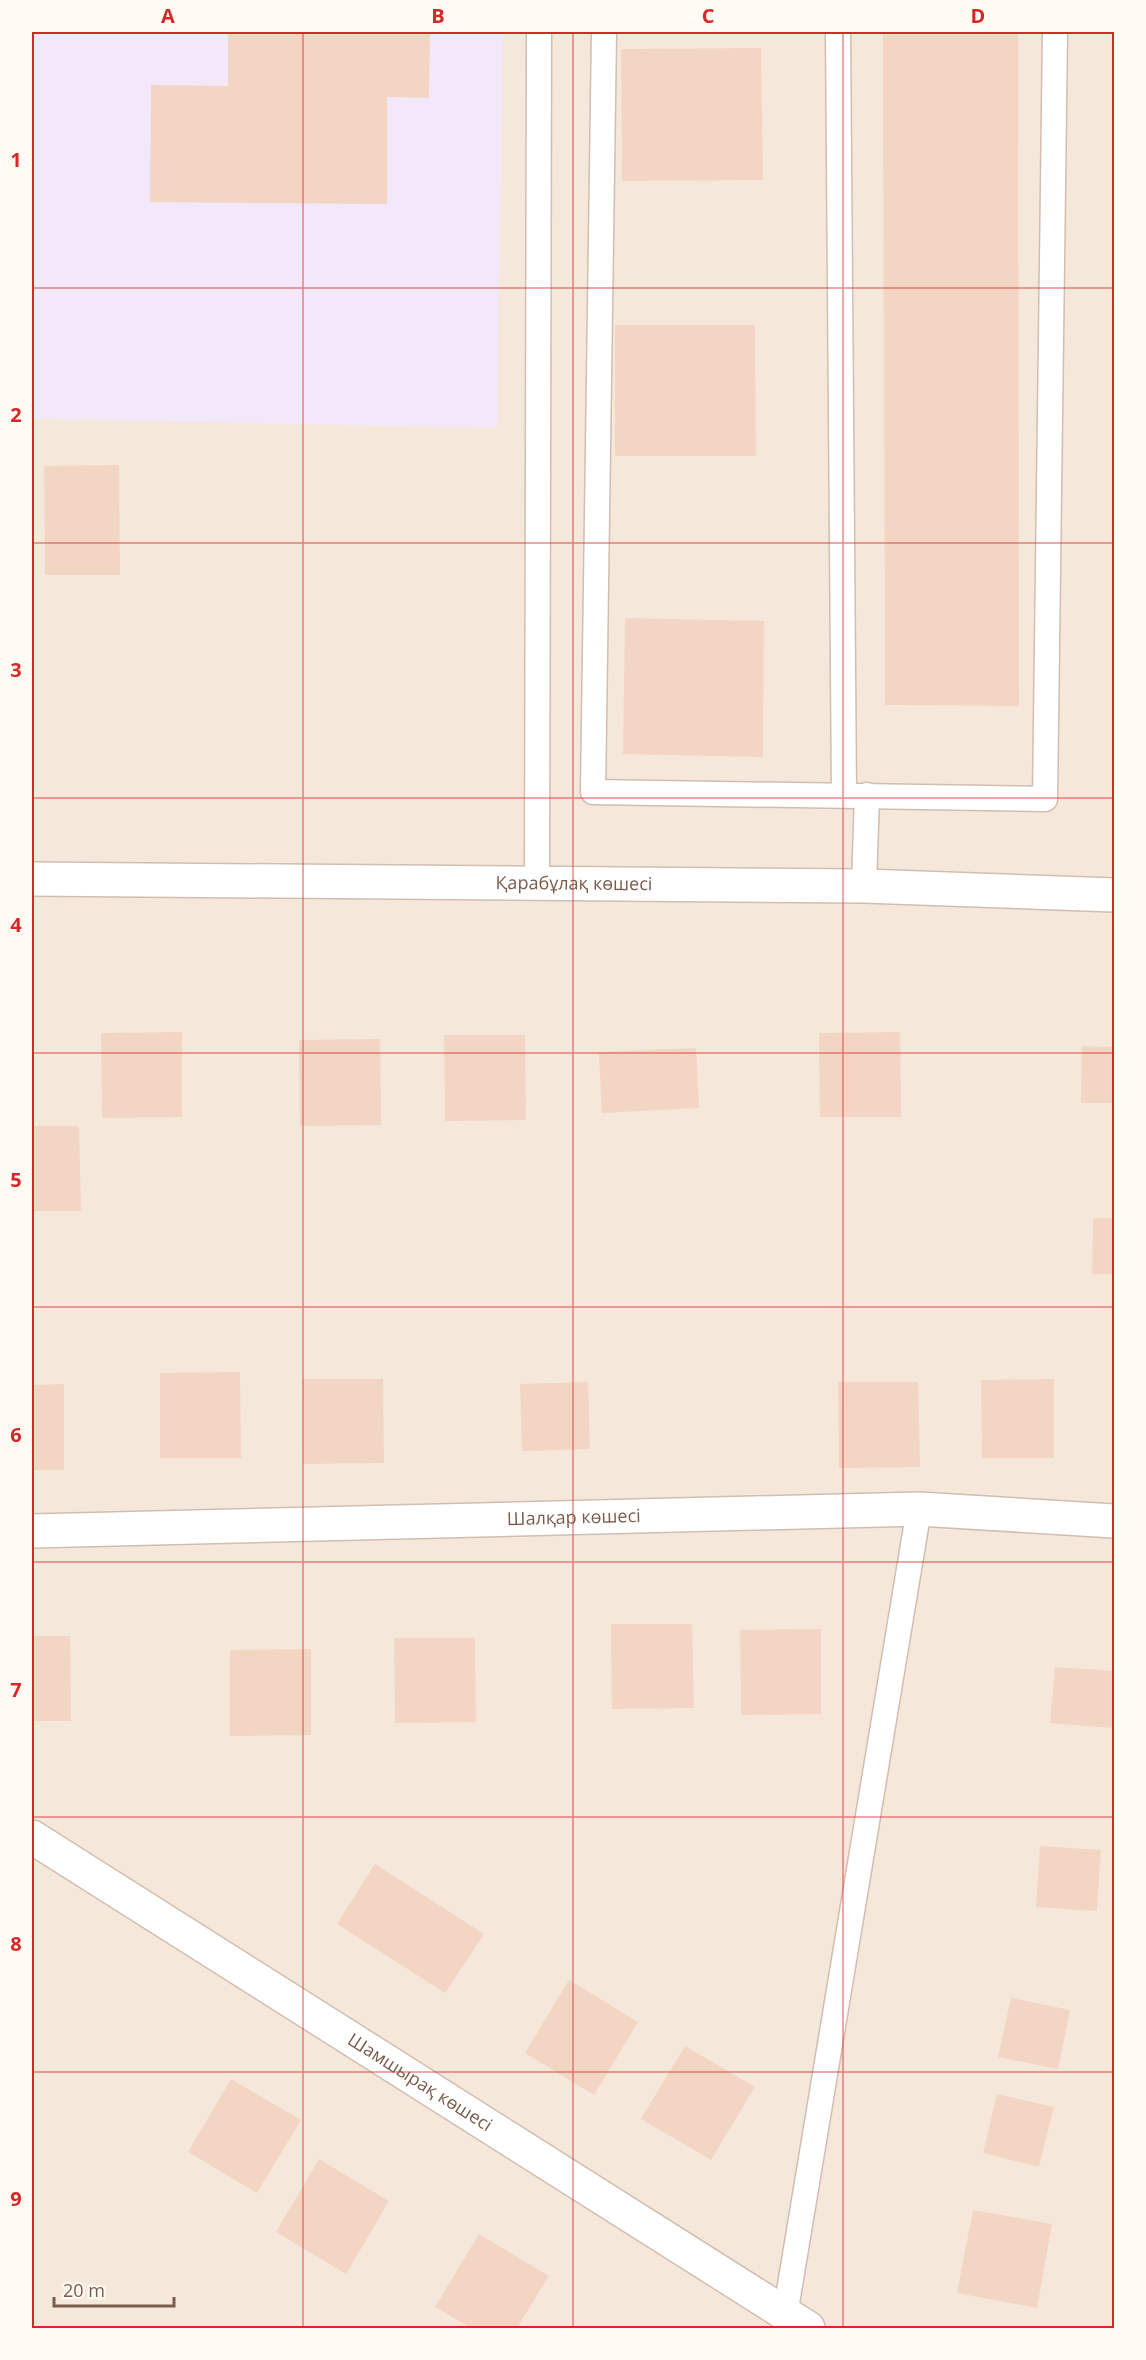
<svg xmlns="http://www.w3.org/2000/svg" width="1146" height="2360" viewBox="0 0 1146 2360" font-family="'Open Sans',sans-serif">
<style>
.residential{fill:#f5e8da}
.education{fill:#f3e8fa}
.building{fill:#f3d5c3}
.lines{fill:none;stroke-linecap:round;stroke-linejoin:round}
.service-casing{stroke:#d1beb0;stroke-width:27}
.minor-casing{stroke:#d1beb0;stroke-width:36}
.service{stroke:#fff;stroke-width:24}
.minor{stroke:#fff;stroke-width:33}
.grid{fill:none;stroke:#d62828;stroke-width:1.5;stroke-opacity:0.55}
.labels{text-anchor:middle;stroke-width:5;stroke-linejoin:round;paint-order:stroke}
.street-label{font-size:18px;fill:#7a5c4d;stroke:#fffaf3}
.neatline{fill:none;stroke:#d62828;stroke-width:2}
.grid-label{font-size:20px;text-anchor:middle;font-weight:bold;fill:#d62828}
</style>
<rect width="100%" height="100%" fill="#fdf6ec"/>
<!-- residential -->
<rect class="residential" x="32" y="32" width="1082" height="2296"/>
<!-- education -->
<path class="education" d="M32,32H503L497,428L32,419Z"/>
<!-- building -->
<g class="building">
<path d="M228,32H430L429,98L387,97V204L150,202L151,85L228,86Z"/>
<path d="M883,32H1018L1019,706L885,705Z"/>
<path d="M761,48L763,180L622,181L621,49Z"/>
<path d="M615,325H755L756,456H615Z"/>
<path d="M119,465L120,575H45L44,466Z"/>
<path d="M625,618L764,621L763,757L623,754Z"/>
<path d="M182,1032V1117L102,1118L101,1033Z"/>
<path d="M900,1032L901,1117H820L819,1033Z"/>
<path d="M444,1035H525L526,1120L445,1121Z"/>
<path d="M380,1039L381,1125L300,1126L299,1040Z"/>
<path d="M1082,1046L1114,1047V1103H1081Z"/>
<path d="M696,1048L699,1108L602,1113L599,1052Z"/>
<path d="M32,1126H79L81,1211H32Z"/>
<path d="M1093,1218H1114V1274H1092Z"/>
<path d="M240,1372L241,1458H160V1373Z"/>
<path d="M302,1379H383L384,1463L303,1464Z"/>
<path d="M1054,1379V1458H982L981,1380Z"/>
<path d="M588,1382L590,1449L522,1451L520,1384Z"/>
<path d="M838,1382H918L920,1467L839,1468Z"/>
<path d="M64,1384V1470H32V1385Z"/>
<path d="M611,1624H692L694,1708L612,1709Z"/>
<path d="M821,1629V1714L741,1715L740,1630Z"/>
<path d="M32,1636H70L71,1721H32Z"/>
<path d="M394,1638H475L476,1722L395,1723Z"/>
<path d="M311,1649V1735L230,1736V1650Z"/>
<path d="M1055,1667L1114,1671L1112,1728L1050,1723Z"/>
<path d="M1040,1846L1101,1850L1097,1911L1036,1907Z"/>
<path d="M375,1864L484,1934L445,1993L337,1924Z"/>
<path d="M569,1980L638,2022L594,2095L525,2053Z"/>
<path d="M1011,1998L1070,2010L1058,2069L998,2057Z"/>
<path d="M685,2046L755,2087L711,2160L641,2119Z"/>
<path d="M231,2079L301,2120L257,2193L188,2152Z"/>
<path d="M997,2094L1054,2107L1039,2167L983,2153Z"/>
<path d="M319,2159L389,2201L346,2274L276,2232Z"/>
<path d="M973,2210L1052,2224L1037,2308L957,2293Z"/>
<path d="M479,2234L549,2276L517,2328H471L435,2307Z"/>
</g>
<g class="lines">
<defs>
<g id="service">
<path d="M604,32L593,792L1045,799L1055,32"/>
<path d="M838,32L844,795"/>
<path d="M537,882L539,32"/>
<path d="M864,886L867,795"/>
<path d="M785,2315L919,1509"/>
</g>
<g id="minor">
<path id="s1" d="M32,879L864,886L1114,895"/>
<path id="s2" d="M32,1531L919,1509L1114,1521"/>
<path id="s3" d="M32,1837L808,2328"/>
</g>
</defs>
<!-- service casing -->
<use href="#service" class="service-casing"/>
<!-- minor casing -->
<use href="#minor" class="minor-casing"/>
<!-- service -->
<use href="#service" class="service"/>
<!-- minor -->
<use href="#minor" class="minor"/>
</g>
<!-- grid -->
<path class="grid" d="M303,32V2328M573,32V2328M843,32V2328M32,288H1114M32,543H1114M32,798H1114M32,1053H1114M32,1307H1114M32,1562H1114M32,1817H1114M32,2072H1114"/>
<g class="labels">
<!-- street labels -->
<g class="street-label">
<text dy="6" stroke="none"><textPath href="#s1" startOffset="542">Қарабұлақ көшесі</textPath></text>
<text dy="6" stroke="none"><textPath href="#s2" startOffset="542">Шалқар көшесі</textPath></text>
<text dy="6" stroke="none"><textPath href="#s3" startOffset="459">Шамшырақ көшесі</textPath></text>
</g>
</g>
<!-- border -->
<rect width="1146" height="2360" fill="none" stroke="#fffaf3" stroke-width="66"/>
<!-- scale -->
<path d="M54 2297v9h120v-9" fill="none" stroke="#7a5c4d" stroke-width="3"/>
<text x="63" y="2297" font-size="18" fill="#7a5c4d" stroke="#fffaf3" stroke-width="4.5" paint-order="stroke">20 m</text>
<rect x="33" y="33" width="1080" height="2294" class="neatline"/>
<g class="grid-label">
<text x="168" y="23">A</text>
<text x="438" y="23">B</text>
<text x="708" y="23">C</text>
<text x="978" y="23">D</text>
<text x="16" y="167">1</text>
<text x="16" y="422">2</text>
<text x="16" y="677">3</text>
<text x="16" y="932">4</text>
<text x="16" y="1187">5</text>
<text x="16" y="1442">6</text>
<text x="16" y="1697">7</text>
<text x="16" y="1951">8</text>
<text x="16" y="2206">9</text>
</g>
</svg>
